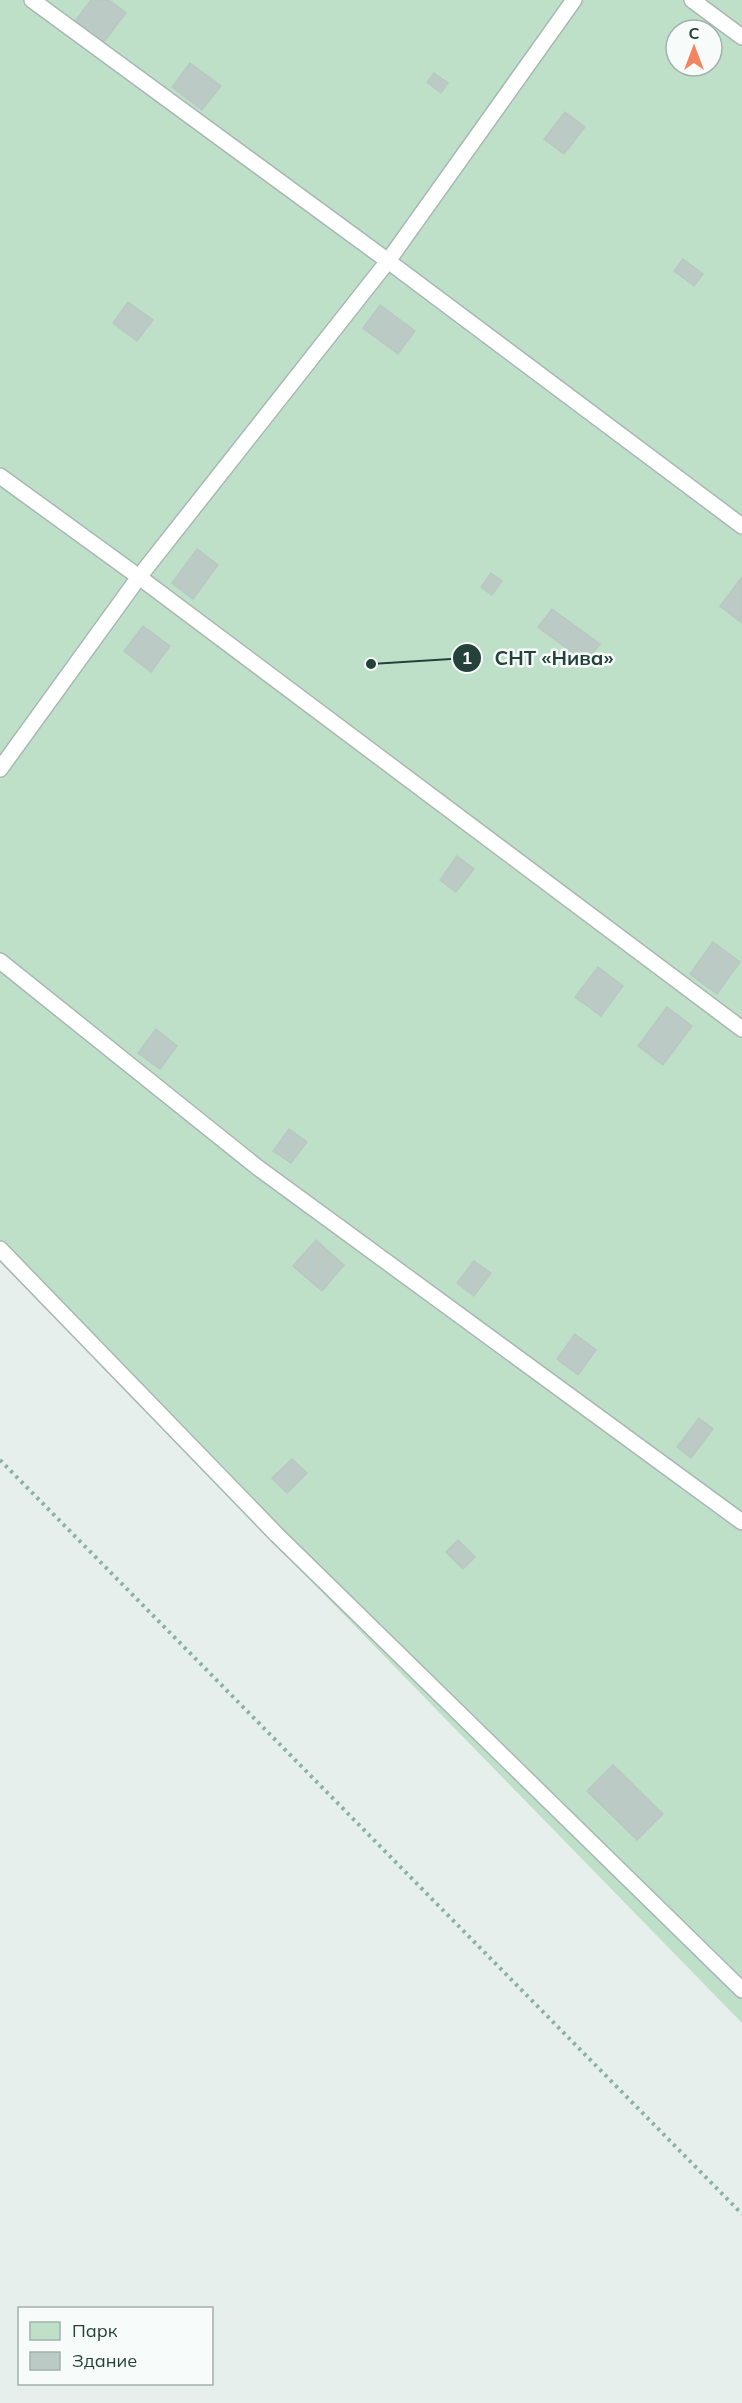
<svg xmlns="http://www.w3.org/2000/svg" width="742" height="2403" viewBox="0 0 742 2403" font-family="Mulish,sans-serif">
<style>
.green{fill:#bfe0c8;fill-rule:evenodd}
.building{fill:#bbcac4;stroke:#b8c9c2;stroke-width:1.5}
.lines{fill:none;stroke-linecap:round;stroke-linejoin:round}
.service-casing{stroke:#a8b8b2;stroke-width:18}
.path{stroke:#86b3a5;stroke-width:4;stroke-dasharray:3 4.5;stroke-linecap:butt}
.service{stroke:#fff;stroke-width:15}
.leader{fill:none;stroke:#24423a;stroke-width:2}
.callout-dot{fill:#24423a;stroke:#f7fbf9;stroke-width:2}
.mark-label{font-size:18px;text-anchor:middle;font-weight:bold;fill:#fff}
.callout-label{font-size:20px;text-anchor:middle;font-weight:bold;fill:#24423a;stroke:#f7fbf9;stroke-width:5;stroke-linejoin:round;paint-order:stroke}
</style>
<rect width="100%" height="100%" fill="#e6efeb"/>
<!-- green -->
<path class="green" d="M0,0H742V2023L0,1262ZM676,30H712V66H676Z"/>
<!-- building -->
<g class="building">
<path d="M91,0H109L126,13L103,43L75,21Z"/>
<path d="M190,63L221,86L202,110L172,87Z"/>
<path d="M434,73L448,83L441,93L427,82Z"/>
<path d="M565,112L585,127L564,154L544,139Z"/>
<path d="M683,259L703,274L694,286L674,271Z"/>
<path d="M128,302L153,320L137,341L113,323Z"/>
<path d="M380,305L415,331L398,354L363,328Z"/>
<path d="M197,549L218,565L193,599L172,583Z"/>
<path d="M491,573L502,581L492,595L481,587Z"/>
<path d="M742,577V623L720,606Z"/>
<path d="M552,609L600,644L586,663L538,627Z"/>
<path d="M143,626L170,646L151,672L124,651Z"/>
<path d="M457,856L474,869L456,892L440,880Z"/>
<path d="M713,942L740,962L717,994L690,974Z"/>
<path d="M598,967L623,986L601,1016L575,997Z"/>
<path d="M667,1007L692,1026L663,1065L638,1046Z"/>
<path d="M156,1029L177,1046L160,1069L138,1053Z"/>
<path d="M289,1129L307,1142L291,1163L273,1151Z"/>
<path d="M316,1240L344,1265L322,1291L293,1266Z"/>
<path d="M474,1261L491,1273L474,1296L457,1283Z"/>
<path d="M575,1334L596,1350L578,1375L557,1359Z"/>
<path d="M699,1418L713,1429L691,1458L677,1447Z"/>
<path d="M292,1459L307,1473L287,1493L272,1478Z"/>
<path d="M458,1540L475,1557L463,1569L446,1552Z"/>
<path d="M613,1765L663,1814L637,1840L587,1791Z"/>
</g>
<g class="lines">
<defs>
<g id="service">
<path d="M32,0L388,261L742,526"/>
<path d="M692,0L742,37"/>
<path d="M0,476L139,577L742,1029"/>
<path d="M0,769L139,577L388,261L574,0"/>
<path d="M0,961L257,1167L742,1522"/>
<path d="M0,1249L277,1535L742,1990"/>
</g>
</defs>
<!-- service casing -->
<use href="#service" class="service-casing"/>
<!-- path -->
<path class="path" d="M0,1460L742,2214"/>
<!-- service -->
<use href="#service" class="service"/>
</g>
<!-- callouts -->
<path class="leader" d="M371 664L467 658"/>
<g class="callout-dot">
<circle cx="371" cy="664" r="6"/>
<circle cx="467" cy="658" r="15"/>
</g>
<g class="mark-label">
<text x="467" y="664">1</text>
</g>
<g class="callout-label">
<text x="554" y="665">СНТ «Нива»</text>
</g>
<!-- legend -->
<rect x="18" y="2307" width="195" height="78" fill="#f7fbf9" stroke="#a3b1ad" stroke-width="1.5"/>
<rect x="30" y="2322" width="30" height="18" fill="#bfe0c8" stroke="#a3b1ad" stroke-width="1.5"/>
<text x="72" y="2337" font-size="18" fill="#24423a">Парк</text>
<rect x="30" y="2352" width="30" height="18" fill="#bbcac4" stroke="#a3b1ad" stroke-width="1.5"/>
<text x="72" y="2367" font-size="18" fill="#24423a">Здание</text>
<!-- north arrow -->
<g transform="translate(694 48)"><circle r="28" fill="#f7fbf9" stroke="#a3b1ad" stroke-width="1.5"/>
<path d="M0-4.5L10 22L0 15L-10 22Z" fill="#f4845f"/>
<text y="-9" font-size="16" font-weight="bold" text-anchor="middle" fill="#24423a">С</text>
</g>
</svg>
